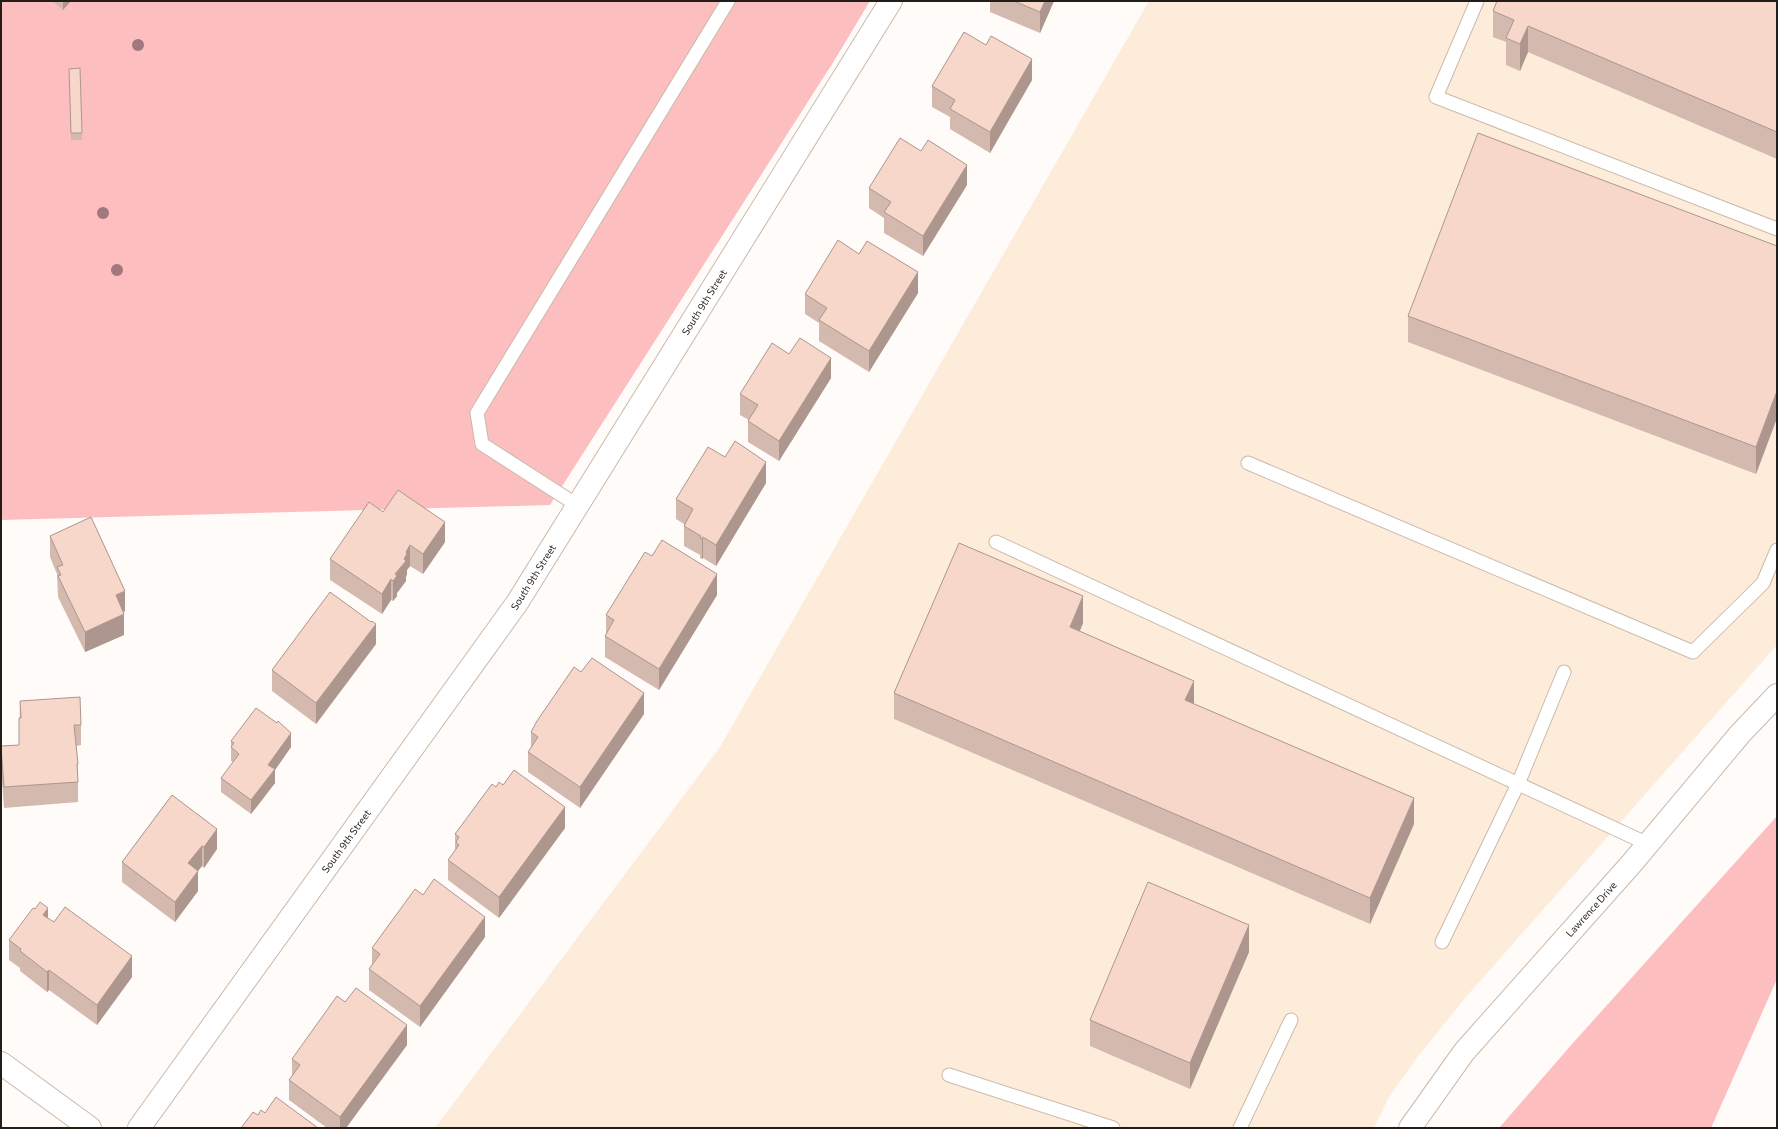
<svg xmlns="http://www.w3.org/2000/svg" width="1778" height="1129" viewBox="0 0 1778 1129" font-family="Commissioner,sans-serif">
<style>
.built{fill:#feecda}
.green{fill:#fcbebf}
.lines{fill:none;stroke-linecap:round;stroke-linejoin:round}
.lane-casing{stroke:#cabaaa;stroke-width:15}
.street-casing{stroke:#cabaaa;stroke-width:24}
.secondary-casing{stroke:#cabaaa;stroke-width:24}
.lane{stroke:#fff;stroke-width:13}
.street{stroke:#fff;stroke-width:22}
.secondary{stroke:#fff;stroke-width:22}
.tree{fill:#a0787d}
.wall{fill:#d4b9ae}
.shaded-wall{fill:#ac968d}
.building{fill:#f6d7ca;stroke:#ac968d}
.labels{text-anchor:middle;stroke-width:4;stroke-linejoin:round;paint-order:stroke}
.street-label{font-size:10px;fill:#231d17;stroke:#fff}
</style>
<rect width="100%" height="100%" fill="#fefbf8"/>
<!-- built -->
<path class="built" d="M1149,1H1777V645L1466,997L1419,1055L1389,1097L1374,1128H435L720,747Z"/>
<!-- green -->
<g class="green">
<path d="M1,1H870L834,61L550,505L1,520Z"/>
<path d="M1777,816V979L1711,1128H1499L1573,1043Z"/>
</g>
<g class="lines">
<defs>
<g id="lane">
<path d="M1477,1L1436,97L1777,229"/>
<path d="M1248,463L1693,652L1763,583L1777,550"/>
<path d="M577,505L482,444L477,413L728,1"/>
<path d="M996,542L1648,844"/>
<path d="M1442,942L1518,784L1564,672"/>
<path d="M949,1075L1113,1128"/>
<path d="M1240,1128L1291,1020"/>
</g>
<g id="street">
<path d="M1,1063L90,1128"/>
<path d="M139,1128L517,603L891,1"/>
</g>
<path id="secondary" d="M1410,1128L1464,1052L1632,863L1740,734L1777,695"/>
</defs>
<!-- lane casing -->
<use href="#lane" class="lane-casing"/>
<!-- street casing -->
<use href="#street" class="street-casing"/>
<!-- secondary casing -->
<use href="#secondary" class="secondary-casing"/>
<!-- lane -->
<use href="#lane" class="lane"/>
<!-- street -->
<use href="#street" class="street"/>
<!-- secondary -->
<use href="#secondary" class="secondary"/>
</g>
<!-- trees -->
<g class="tree">
<circle cx="138" cy="45" r="6"/>
<circle cx="103" cy="213" r="6"/>
<circle cx="117" cy="270" r="6"/>
</g>
<!-- wall -->
<g class="wall">
<path d="M52,1H71L63,10Z"/>
<path d="M990,1H1054L1040,33L990,12Z"/>
<path d="M1777,1V159L1528,52L1520,71L1506,65V42L1493,37V11Z"/>
<path d="M986,45L1032,80L990,153L950,129V117L932,107V86Z"/>
<path d="M69,76L82,133V140H71Z"/>
<path d="M967,185L923,256L884,233V218L869,208V188Z"/>
<path d="M1777,246V418L1756,474L1408,342V316Z"/>
<path d="M918,293L869,372L819,341V323L805,314V294Z"/>
<path d="M789,354L831,378L779,461L748,442V421L749,420L740,415V394Z"/>
<path d="M766,483L716,566L703,558L702,559L700,558V555L684,546V524L676,519V499Z"/>
<path d="M383,512L445,542L423,574L410,566L407,570V574L406,577V581L397,593V596L393,601L391,600L382,614L330,580V559Z"/>
<path d="M50,536L125,611L123,612L124,635L85,652L58,597L57,574L50,557Z"/>
<path d="M717,595L659,690L605,657V636L606,634V615Z"/>
<path d="M1083,623L1080,631L1194,704L1414,824L1370,924L894,719V693Z"/>
<path d="M376,644L316,724L272,691V670Z"/>
<path d="M20,701L81,725V745L76,746L78,764V802L4,808L1,767V746L19,745Z"/>
<path d="M644,714L580,808L528,772V752L531,748V732Z"/>
<path d="M231,741L291,747L275,770V783L251,814L221,792V778L233,762L231,761Z"/>
<path d="M496,787L565,828L499,918L448,880V860L455,851V834Z"/>
<path d="M172,795L217,849L204,868L202,866L198,871V891L175,922L122,882V862Z"/>
<path d="M48,918L132,977L97,1025L49,990L47,992L20,971V968L9,960V940Z"/>
<path d="M485,937L420,1027L369,990V969L372,964V948Z"/>
<path d="M1249,952L1190,1089L1090,1046V1020Z"/>
<path d="M345,1002L407,1045L346,1128H327L289,1100V1080L292,1076V1059Z"/>
</g>
<!-- shaded-wall -->
<g class="shaded-wall">
<path d="M64,1H71L63,10V3Z"/>
<path d="M1045,1H1054L1040,33V12Z"/>
<path d="M1528,26V52L1520,71V44Z"/>
<path d="M1032,59V80L990,153V132Z"/>
<path d="M967,165V185L923,256V236Z"/>
<path d="M918,272V293L869,372V351Z"/>
<path d="M831,358V378L779,461V441Z"/>
<path d="M1777,391V418L1756,474V447Z"/>
<path d="M766,462V483L716,566V545Z"/>
<path d="M445,522V542L423,574V554Z"/>
<path d="M703,537V558L702,559V539Z"/>
<path d="M410,545V566L407,570V574L406,577V581L397,593V596L393,601V581L395,574L404,559L406,552Z"/>
<path d="M717,574V595L659,690V669Z"/>
<path d="M391,579V600L382,614V594Z"/>
<path d="M125,591V611L116,615V595Z"/>
<path d="M1083,596V623L1070,654V627Z"/>
<path d="M124,614V635L85,652V632Z"/>
<path d="M376,624V644L316,724V703Z"/>
<path d="M1194,681V707L1185,700Z"/>
<path d="M644,693V714L580,808V787Z"/>
<path d="M291,733V747L275,770V783L251,814V800L268,765Z"/>
<path d="M1414,798V824L1370,924V898Z"/>
<path d="M565,807V828L499,918V897Z"/>
<path d="M217,829V849L204,868V847Z"/>
<path d="M202,846V866L198,871V891L175,922V902L188,863Z"/>
<path d="M48,908V929L43,915Z"/>
<path d="M485,917V937L420,1027V1006Z"/>
<path d="M1249,925V952L1190,1089V1063Z"/>
<path d="M132,956V977L97,1025V1005Z"/>
<path d="M49,970V990L47,992V972Z"/>
<path d="M407,1025V1045L346,1128H340V1117Z"/>
</g>
<!-- building -->
<g class="building">
<path d="M1014,1H1045L1040,12Z"/>
<path d="M1497,1H1777V132L1528,26L1520,44L1506,38L1514,20L1493,11Z"/>
<path d="M964,32L986,45L991,36L1032,59L990,132L950,109L955,100L932,86Z"/>
<path d="M80,68L82,133H71L69,69Z"/>
<path d="M1478,133L1777,246V391L1756,447L1408,316Z"/>
<path d="M900,138L921,151L928,140L967,165L923,236L884,212L891,202L869,188Z"/>
<path d="M838,240L859,254L867,241L918,272L869,351L819,320L827,308L805,294Z"/>
<path d="M800,338L831,358L779,441L748,421L758,405L740,394L772,343L789,354Z"/>
<path d="M735,441L766,462L716,545L703,537L702,539L700,538L701,536L684,526L693,509L676,499L708,447L725,457Z"/>
<path d="M398,490L445,522L423,554L410,545L406,552L407,554L404,559L406,561L395,574L397,576L393,581L391,579L382,594L330,559L369,502L383,512Z"/>
<path d="M91,517L125,591L116,595L124,614L85,632L58,576L61,575L57,567L63,565L50,536Z"/>
<path d="M662,540L717,574L659,669L605,636L614,620L606,615L645,552L652,556Z"/>
<path d="M959,543L1083,596L1070,627L1194,681L1185,700L1414,798L1370,898L894,693Z"/>
<path d="M330,592L371,622L372,621L376,624L316,703L272,670Z"/>
<path d="M592,658L644,693L580,787L528,752L538,737L531,732L537,721L574,667L581,672Z"/>
<path d="M80,697L81,725H74L78,764H77L78,782L4,787L1,746L19,745V718H21L20,701Z"/>
<path d="M256,708L277,723L278,721L291,733L268,765L275,769L251,800L221,778L239,754L231,747L234,743L231,741Z"/>
<path d="M514,770L565,807L499,897L448,860L459,845L456,842L459,837L455,834L458,830L492,784L496,787L499,782L503,785Z"/>
<path d="M172,795L217,829L204,847L202,846L188,863L198,871L175,902L122,862Z"/>
<path d="M434,879L485,917L420,1006L369,969L380,954L372,948L415,889L423,895Z"/>
<path d="M1148,882L1249,925L1190,1063L1090,1020Z"/>
<path d="M40,902L48,908L43,915L54,922L65,907L132,956L97,1005L49,970L47,972L20,951L21,949L9,940L33,908L35,909Z"/>
<path d="M356,988L407,1025L340,1117L289,1080L300,1065L292,1059L337,996L345,1002Z"/>
<path d="M276,1097L318,1128H241L253,1112L258,1115L261,1110L265,1113Z"/>
</g>
<g class="labels">
<!-- street labels -->
<g class="street-label">
<text transform="translate(704 302) rotate(-58)" y="4">South 9th Street</text>
<text transform="translate(533 577) rotate(-58)" y="4">South 9th Street</text>
<text transform="translate(346 841) rotate(-54)" y="4">South 9th Street</text>
<text transform="translate(1591 909) rotate(-48)" y="4">Lawrence Drive</text>
</g>
</g>
<!-- border -->
<rect width="1778" height="1129" fill="none" stroke="#231d17" stroke-width="4"/>
</svg>
